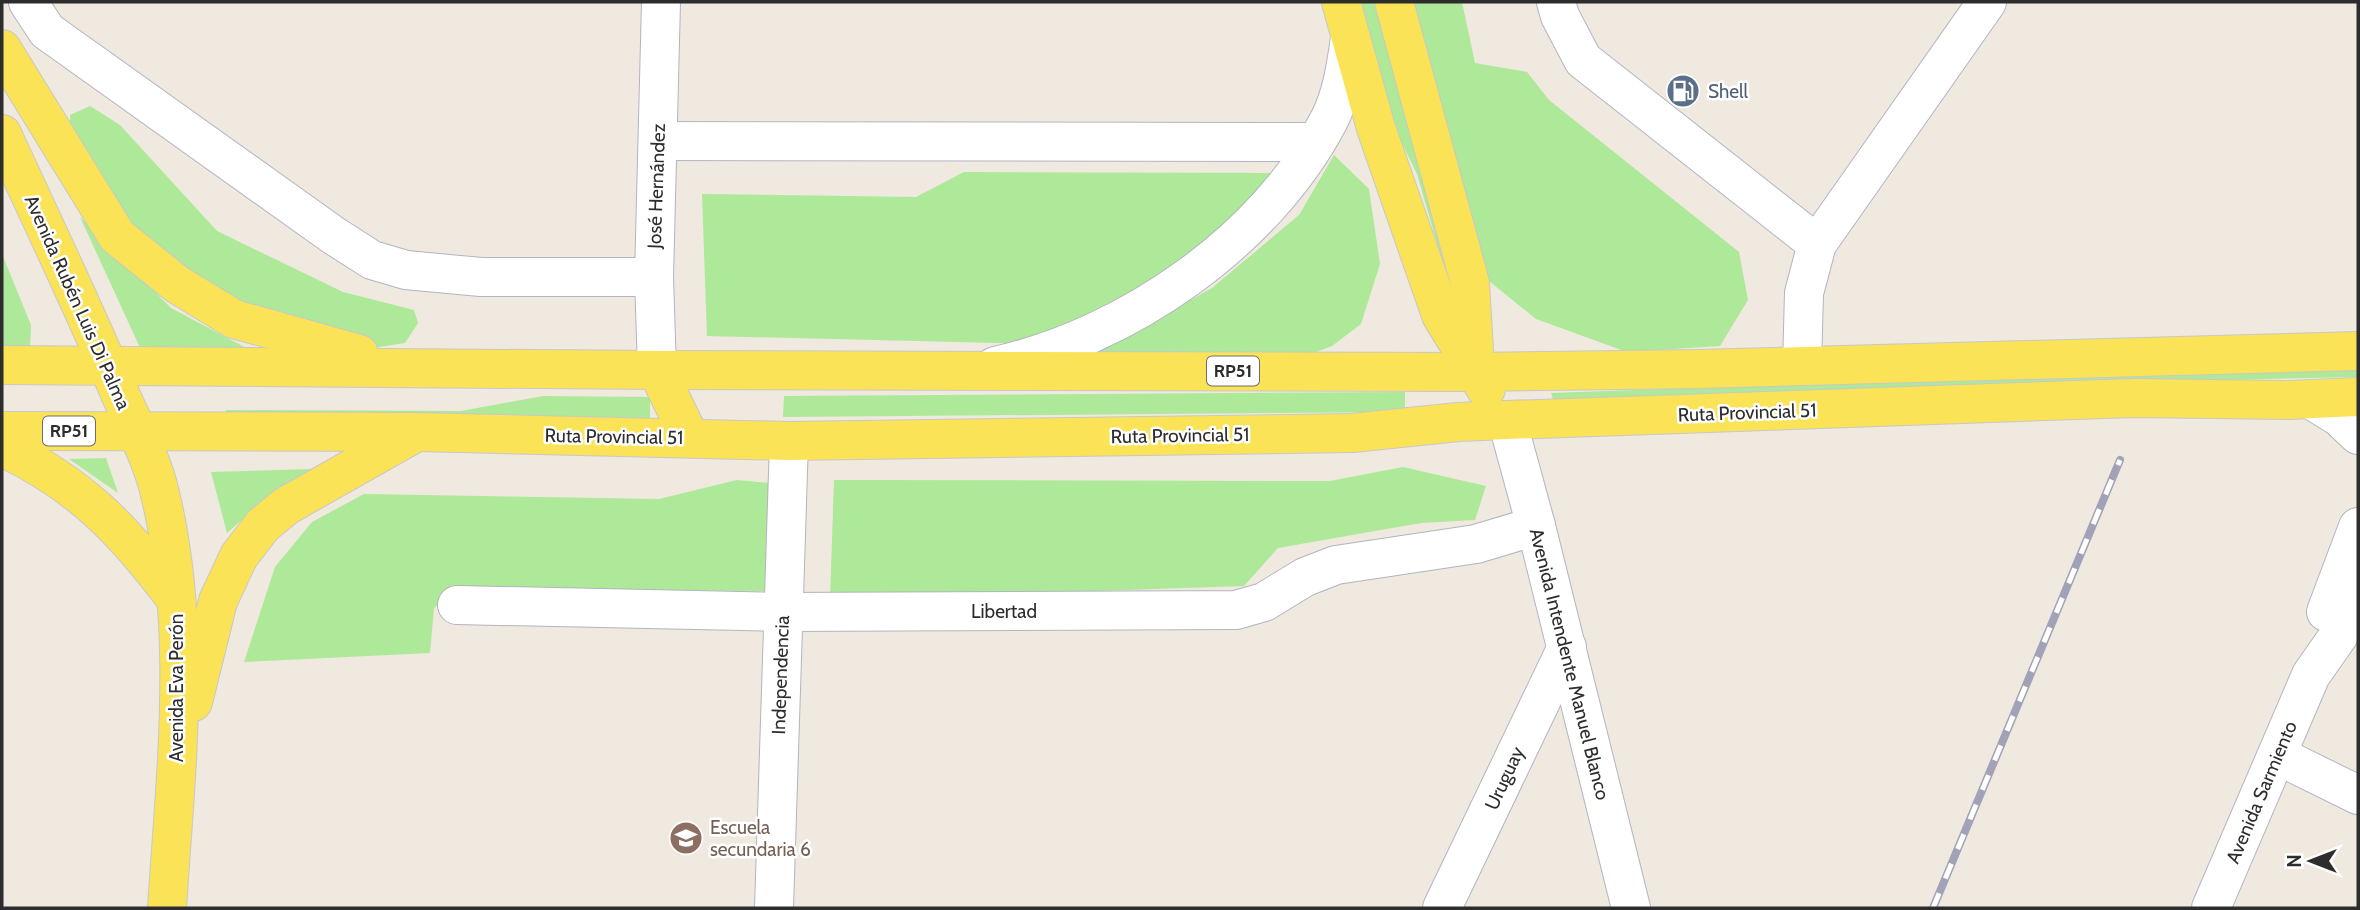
<svg xmlns="http://www.w3.org/2000/svg" width="2360" height="910" viewBox="0 0 2360 910" font-family="Cabin,sans-serif">
<style>
.green{fill:#ade998}
.lines{fill:none;stroke-linecap:round;stroke-linejoin:round}
.minor-casing{stroke:#b3b4c1;stroke-width:40}
.major-casing{stroke:#c8c8c8;stroke-width:40}
.minor{stroke:#fff;stroke-width:38}
.major{stroke:#fbe358;stroke-width:38}
.rail-casing{stroke:#a1a2b8;stroke-width:8}
.rail{stroke:#fff;stroke-width:5;stroke-dasharray:16;stroke-linecap:butt}
.labels{text-anchor:middle;stroke-width:5;stroke-linejoin:round;paint-order:stroke}
.shield{fill:#fff;stroke:#6c6c6c;stroke-width:2}
.shield-label{font-size:18px;font-weight:bold;fill:#2d2d2d}
.service-label{font-size:19px;fill:#4e5e75;stroke:#fff;text-anchor:start}
.street-label{font-size:19px;fill:#2d2d2d;stroke:#fff}
.education-label{font-size:19px;fill:#785e54;stroke:#fff;text-anchor:start}
</style>
<rect width="100%" height="100%" fill="#efe9df"/>
<!-- green -->
<g class="green">
<path d="M1354,2H1377L1455,283L1449,285L1417,174L1376,90Z"/>
<path d="M1407,2H1462L1475,63L1527,72L1549,100L1739,252L1748,300L1720,346L1627,352L1536,319L1478,272Z"/>
<path d="M90,106L120,125L217,231L343,292L414,310L418,323L405,343L373,348L254,318L114,215L70,148V115Z"/>
<path d="M1334,155L1369,189L1380,264L1361,324L1332,346L1293,361H1082L1212,288L1299,215Z"/>
<path d="M964,172L1289,173L1182,273L1035,344L707,336L702,194L916,197Z"/>
<path d="M80,217L171,308L252,351L142,352Z"/>
<path d="M2,254L31,325L30,347L2,346Z"/>
<path d="M2358,368V377L1906,387L1553,399L1551,393L2001,377Z"/>
<path d="M1405,392V412L783,417L784,396Z"/>
<path d="M543,396L650,397V418L226,415V410L461,411Z"/>
<path d="M106,458L118,493L69,459Z"/>
<path d="M1403,467L1486,486L1475,520L1421,523L1278,548L1244,586L830,600L834,480L1330,481Z"/>
<path d="M311,469L269,496L227,533L211,472Z"/>
<path d="M737,480L770,483L772,591L458,589L434,608L430,653L244,662L275,567L312,522L364,494L659,499Z"/>
</g>
<g class="lines">
<defs>
<g id="minor">
<path d="M28,2L47,31L333,235L372,260L406,270L481,277H654"/>
<path d="M1556,2L1560,16L1583,60L1817,244"/>
<path d="M658,141L1316,142"/>
<path d="M995,366C1127,337 1266,241 1329,120C1342,95 1346,66 1350,38"/>
<path d="M1802,366L1804,293L1817,244L1987,2"/>
<path d="M657,370L654,277L661,2"/>
<path d="M2310,399L2339,417L2358,435"/>
<path d="M1507,420L1536,526L1631,908"/>
<path d="M457,605L782,612L1236,610L1264,602L1305,577L1336,565L1476,544L1536,526"/>
<path d="M2326,612L2358,527"/>
<path d="M2277,755L2358,795"/>
<path d="M774,908L789,441"/>
<path d="M1442,908L1567,647"/>
<path d="M2211,908L2311,675L2339,635L2358,587"/>
</g>
<g id="major">
<path d="M1341,2L1376,128L1441,315L1486,389"/>
<path d="M1394,2L1470,283L1475,367"/>
<path d="M2,49L117,236L178,285L234,319L359,354"/>
<path d="M2,134C41,219 82,304 118,389C131,419 148,451 157,482C194,621 176,767 167,908"/>
<path d="M2,365L657,370L1475,372L1700,369L2358,351"/>
<path d="M657,370L690,438"/>
<path d="M2,431L416,432L789,441L1352,433L1458,422L1507,420L2134,398L2289,400L2358,397"/>
<path d="M2,447C80,484 124,530 175,598"/>
<path d="M193,702L218,601L239,556L263,525L286,506L415,433"/>
</g>
</defs>
<!-- minor casing -->
<use href="#minor" class="minor-casing"/>
<!-- major casing -->
<use href="#major" class="major-casing"/>
<!-- minor -->
<use href="#minor" class="minor"/>
<!-- major -->
<use href="#major" class="major"/>
<defs>
<path id="rail" d="M1933,908L2120,460"/>
</defs>
<!-- rail casing -->
<use href="#rail" class="rail-casing"/>
<!-- rail -->
<use href="#rail" class="rail"/>
</g>
<!-- icons -->
<defs>
<symbol id="fuel-disc" viewBox="-11 -11 22 22"><circle r="9.5" fill="#5c6f8a" stroke="#fff"/><path d="M-5.5-6h7V0h2V4h1.3V-2.5L3-4.5l.8-.8L6-3V5H2.5V1h-1V6h-7ZM-4.2-4.7v3.2H.2V-4.7Z" fill="#fff"/></symbol>
<symbol id="school-disc" viewBox="-11 -11 22 22"><circle r="9.5" fill="#8d6e63" stroke="#fff"/><path d="M0-5L7-2L0 1L-7-2ZM-4 1L0 2.5L4 1V4Q0 6-4 4Z" fill="#fff"/></symbol>
</defs>
<g fill-rule="evenodd">
<use href="#fuel-disc" x="1664" y="72" width="38" height="38"/>
<use href="#school-disc" x="667" y="819" width="38" height="38"/>
</g>
<g class="labels">
<!-- shield labels -->
<g class="shield">
<rect x="1207" y="356.5" width="52" height="29" rx="5"/>
<rect x="43" y="416.5" width="52" height="29" rx="5"/>
</g>
<g class="shield-label">
<text x="1233" y="377">RP51</text>
<text x="69" y="437">RP51</text>
</g>
<!-- service labels -->
<g class="service-label">
<text x="1708" y="98">Shell</text>
</g>
<!-- street labels -->
<g class="street-label">
<text transform="translate(656 186) rotate(-88)" y="7">José Hernández</text>
<text transform="translate(78 302) rotate(66)" y="7">Avenida Rubén Luis Di Palma</text>
<text transform="translate(1747 412) rotate(-2)" y="7">Ruta Provincial 51</text>
<text transform="translate(1180 435) rotate(-1)" y="7">Ruta Provincial 51</text>
<text transform="translate(614 436) rotate(1)" y="7">Ruta Provincial 51</text>
<text x="1004" y="618">Libertad</text>
<text transform="translate(1570 664) rotate(76)" y="7">Avenida Intendente Manuel Blanco</text>
<text transform="translate(780 675) rotate(-88)" y="7">Independencia</text>
<text transform="translate(176 688) rotate(-90)" y="7">Avenida Eva Perón</text>
<text transform="translate(1504 778) rotate(-65)" y="7">Uruguay</text>
<text transform="translate(2261 792) rotate(-67)" y="7">Avenida Sarmiento</text>
</g>
<!-- education labels -->
<g class="education-label">
<text x="710" y="834">Escuela<tspan x="710" dy="22">secundaria 6</tspan></text>
</g>
</g>
<!-- border -->
<rect width="2360" height="910" fill="none" stroke="#2d2d2d" stroke-width="7"/>
<!-- north arrow -->
<g transform="translate(2311 861) rotate(270)" stroke="#ffffff" stroke-width="5" paint-order="stroke">
<path d="M0-5L12 26L0 18L-12 26Z" fill="#2d2d2d"/>
<text y="-10" font-size="19" font-weight="bold" text-anchor="middle" fill="#2d2d2d">N</text>
</g>
</svg>
